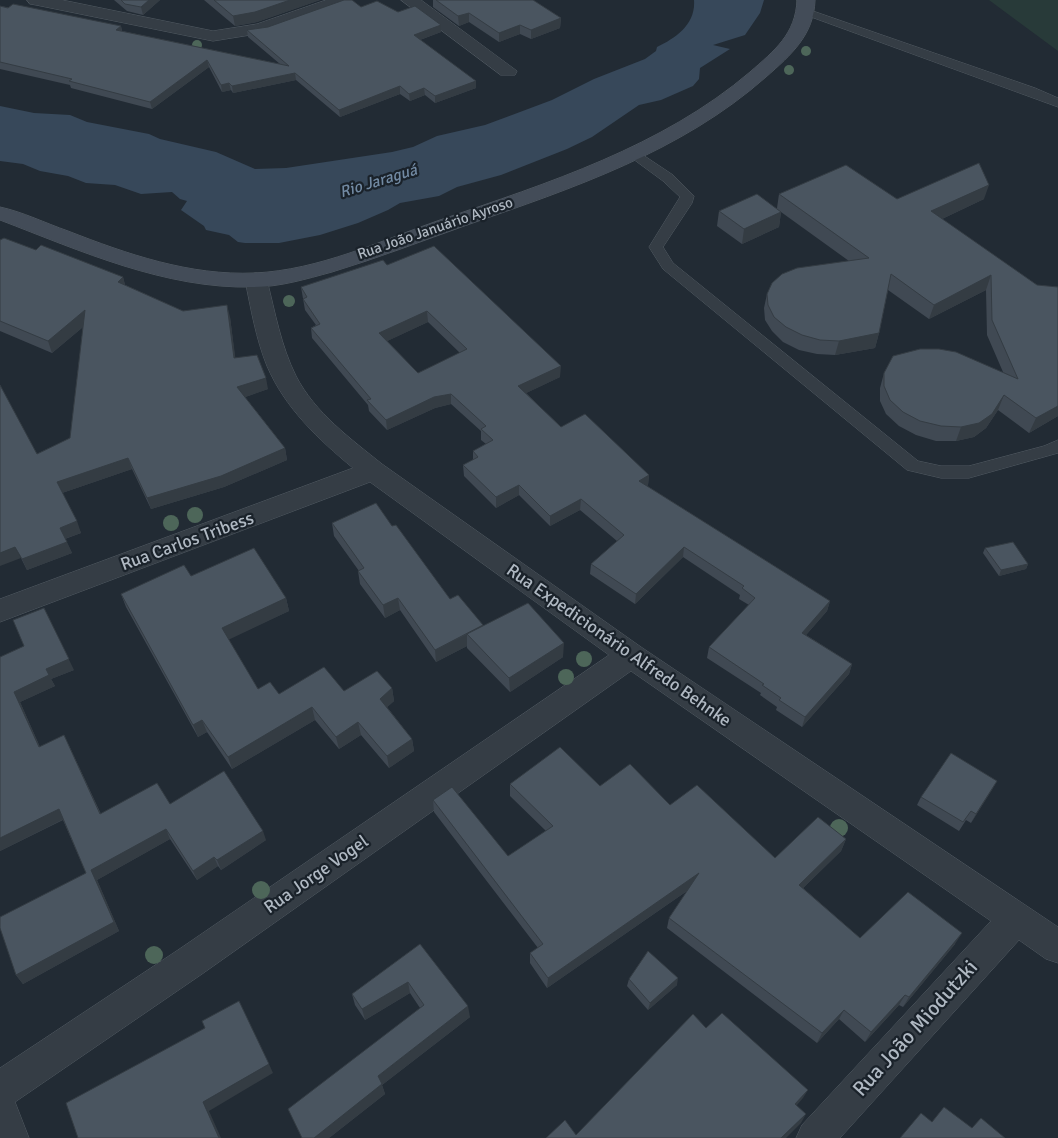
<svg xmlns="http://www.w3.org/2000/svg" width="1058" height="1138" viewBox="0 0 1058 1138" font-family="Signika,sans-serif">
<style>
.green{fill:#283a39}
.water{fill:#37485a}
.lines{fill:none;stroke-linecap:round;stroke-linejoin:round}
.service-casing{stroke:#525b63;stroke-width:1}
.minor-casing{stroke:#525b63;stroke-width:1}
.secondary-casing{stroke:#525b63;stroke-width:1}
.service{fill:#353d45;fill-rule:evenodd}
.minor{fill:#353d45;fill-rule:evenodd}
.secondary{fill:#434c58;fill-rule:evenodd}
.tree{fill:#4d6659}
.wall{fill:#404953;fill-rule:evenodd}
.shaded-wall{fill:#343c43}
.building{fill:#4a5560;stroke:#343c43;fill-rule:evenodd}
.labels{text-anchor:middle;stroke-width:4.5;stroke-linejoin:round;paint-order:stroke}
.far-street-label{font-size:15px;fill:#afb8c2;stroke:#1a222a}
.far-water-label{font-size:16px;font-style:italic;fill:#728aa3;stroke:#1a222a}
.street-label{font-size:18px;fill:#afb8c2;stroke:#1a222a}
.near-street-label{font-size:21px;fill:#afb8c2;stroke:#1a222a}
</style>
<rect width="100%" height="100%" fill="#222b34"/>
<!-- green -->
<path class="green" d="M989,0H1058V51Z"/>
<!-- water -->
<path class="water" d="M694,0H764L760,13L745,35L713,45L730,49L700,68L699,79L693,86L661,100L639,105L592,137L567,149L501,175L457,187L439,196L400,203L388,210L358,223L320,235L279,243H245L238,242L229,235L206,230L204,226L181,210L187,201L180,199L172,192L141,194L115,185L86,183L68,176L40,171L23,164L0,161V106L34,113L70,115L87,122L149,134L160,139L216,152L255,169L286,168L392,152L413,147L437,136L485,125L552,100L594,79L645,59L656,51L657,47C676,38 696,24 694,0Z"/>
<g class="lines">
<defs>
<g id="service">
<path d="M807,9L1035,88L1058,98V107L803,14V10Z"/>
<path d="M634,149L673,175L694,196L692,203L663,247L673,263L918,461L941,466H969L1044,446L1058,440V453L969,478H941L907,470L663,269L649,247L680,197L663,181L629,156L628,153L629,150Z"/>
</g>
<g id="minor">
<path d="M27,0H62L213,31L257,24L326,0H351L348,4L269,32L213,41L36,5L30,4Z"/>
<path d="M401,0H421L517,71L515,75H501Z"/>
<path d="M256,273L264,275L267,280C275,312 281,346 296,376C315,413 351,439 382,464L641,647L1058,927V963L1046,959L1019,940L840,1138H796L802,1125L991,921L631,671L202,974L15,1102L29,1138H0V1068L178,950L609,655L370,482L0,622V599L353,468C318,439 285,408 267,366C256,339 251,309 245,280L248,275Z"/>
</g>
<path id="secondary" d="M797,0H815C814,35 791,55 766,77C681,152 573,188 467,225C422,241 378,258 332,272C306,279 280,287 253,287C165,289 81,251 0,220V207C23,212 45,223 68,231C127,254 190,276 255,273C319,270 380,241 440,220C548,183 662,147 750,72C774,51 796,34 797,0Z"/>
</defs>
<!-- service casing -->
<use href="#service" class="service-casing"/>
<!-- minor casing -->
<use href="#minor" class="minor-casing"/>
<!-- secondary casing -->
<use href="#secondary" class="secondary-casing"/>
<!-- service -->
<use href="#service" class="service"/>
<!-- minor -->
<use href="#minor" class="minor"/>
<!-- secondary -->
<use href="#secondary" class="secondary"/>
</g>
<!-- trees -->
<g class="tree">
<circle cx="197" cy="45" r="5"/>
<circle cx="806" cy="51" r="5"/>
<circle cx="789" cy="70" r="5"/>
<circle cx="289" cy="301" r="6"/>
<circle cx="195" cy="515" r="8"/>
<circle cx="171" cy="523" r="8"/>
<circle cx="584" cy="659" r="8"/>
<circle cx="566" cy="677" r="8"/>
<circle cx="839" cy="828" r="9"/>
<circle cx="261" cy="890" r="9"/>
<circle cx="154" cy="955" r="9"/>
</g>
<!-- wall -->
<g class="wall">
<path d="M114,0H160L143,15L127,11Z"/>
<path d="M204,0H320L257,22L235,26Z"/>
<path d="M433,0H533L561,18L560,28L531,39L520,34L499,42L469,22L459,26L433,7Z"/>
<path d="M0,6L121,26L122,31L280,64L248,37L247,30L268,27L361,7L398,12L441,32L420,40L476,88L435,103L425,95L410,101L400,94L340,117L296,80L233,93L231,90L222,92L209,67L152,109L71,88L70,85L0,69Z"/>
<path d="M779,194L897,199H984L942,219L1037,285L1058,287V416L1029,433L998,410L986,428L974,437L956,441H936L916,435L899,426L886,414L880,401V388L884,373L1003,372L987,335L986,290L929,319L888,290L879,333L875,348L835,355L817,354L799,350L783,342L772,331L765,320L764,308L767,294L849,261L781,212L779,227L742,244L717,226L719,211L777,208Z"/>
<path d="M0,240L36,250L123,277L125,285L183,311L230,317L235,358L268,389L245,397L285,448L287,460L224,487L151,509L132,469L62,493L81,533L65,539L72,553L27,570L21,558L37,454L70,438L83,327L52,353L0,331Z"/>
<path d="M387,265L560,377L526,393L561,427L649,475L648,485L647,486L830,601L827,611L806,635L852,664L849,674L802,727L776,710L777,707L760,695L761,693L707,658L709,647L749,605L739,599L740,595L683,557L635,604L590,574L591,564L617,541L580,510L550,526L519,495L496,508L464,476L463,465L473,460V451L486,444L481,440V431L451,404L435,408L387,430L369,411L368,405L312,338L311,328L316,325L305,310L301,287ZM428,322L460,353L418,373L387,341Z"/>
<path d="M332,523L392,526L450,599L483,625L563,657L510,692L467,648V646L436,662L400,610L385,618L360,584L358,571H359L334,536Z"/>
<path d="M985,548L1028,564L1026,569L999,576L983,553Z"/>
<path d="M191,576L286,598L289,611L228,639L258,689L279,694L392,688L394,701L387,707L412,739L414,751L389,768L361,735L339,749L315,720L232,769L207,732L198,737L126,607L121,594Z"/>
<path d="M0,657L74,670L51,679L55,686L20,702L40,747L64,735L101,814L170,804L266,840L221,870L218,866L197,880L170,839L97,880L119,931L23,984L16,975L86,873L63,820L0,851Z"/>
<path d="M997,781L971,823L966,820L959,831L917,805L921,797Z"/>
<path d="M510,784L600,786L670,805L775,858L846,839L841,851L803,888L860,938L955,944L903,1007L899,1005L865,1042L839,1019L817,1043L667,928L669,918L687,891L547,988L530,963V953L538,948L434,812L433,800L508,856L546,831L510,796Z"/>
<path d="M420,944L470,1017L382,1085L385,1094L329,1138L420,1008L410,993L365,1020L355,1005L352,994Z"/>
<path d="M629,979L677,985L648,1010L627,986Z"/>
</g>
<!-- shaded-wall -->
<g class="shaded-wall">
<path d="M149,0H160L143,15L141,7Z"/>
<path d="M290,0H320L257,22L235,26L233,16Z"/>
<path d="M469,13V22L459,26L458,16Z"/>
<path d="M561,18L560,28L531,39V30Z"/>
<path d="M441,25V32L414,42V35Z"/>
<path d="M520,25V34L499,42V33Z"/>
<path d="M121,26L122,33L116,30Z"/>
<path d="M207,60L209,67L152,109L150,102Z"/>
<path d="M295,73L296,80L233,93L232,86Z"/>
<path d="M476,81V88L435,103V96Z"/>
<path d="M229,83L231,90L222,92L221,85Z"/>
<path d="M400,86V94L340,117L339,110Z"/>
<path d="M424,88L425,95L410,101L409,94Z"/>
<path d="M989,185L984,199L927,226L931,211Z"/>
<path d="M781,212L779,227L742,244L744,229Z"/>
<path d="M991,275L986,290L929,319L934,305Z"/>
<path d="M123,277L126,289L118,282Z"/>
<path d="M227,305L230,317L237,370L234,358Z"/>
<path d="M85,310L89,322L52,353L48,341Z"/>
<path d="M427,311L428,322L381,344L379,333Z"/>
<path d="M879,333L875,348L835,355L839,341Z"/>
<path d="M561,366L560,377L518,397V386Z"/>
<path d="M266,378L268,389L240,399L237,387Z"/>
<path d="M451,394V404L435,408L387,430L386,420L434,397Z"/>
<path d="M1004,395L998,410L986,428L974,437L956,441L961,427Z"/>
<path d="M1058,406V416L1029,433L1036,418Z"/>
<path d="M285,448L287,460L224,487L151,509L147,498Z"/>
<path d="M128,458L132,469L62,493L57,482Z"/>
<path d="M649,475L648,485L638,491L639,481Z"/>
<path d="M519,485V495L496,508V497Z"/>
<path d="M581,499L580,510L550,526V516Z"/>
<path d="M77,521L81,533L64,539L60,528Z"/>
<path d="M67,542L72,553L27,570L22,559Z"/>
<path d="M15,547L21,558L0,566V553Z"/>
<path d="M684,547L683,557L635,604L636,594Z"/>
<path d="M1028,564L1026,569L999,576L1001,570Z"/>
<path d="M286,598L289,611L226,641L222,628Z"/>
<path d="M398,598L400,610L385,618L383,605Z"/>
<path d="M830,601L827,611L799,643L802,633Z"/>
<path d="M44,608L74,670L51,679L55,686L20,702L44,757L39,747L14,692L46,669Z"/>
<path d="M467,634V646L436,662L435,650Z"/>
<path d="M564,643L563,657L510,692L509,678Z"/>
<path d="M852,664L849,674L802,727L805,717Z"/>
<path d="M392,688L394,701L382,712L380,699Z"/>
<path d="M312,707L315,720L232,769L228,757Z"/>
<path d="M202,720L207,732L198,737L193,725Z"/>
<path d="M358,722L361,735L339,749L336,737Z"/>
<path d="M412,739L414,751L389,768L387,756Z"/>
<path d="M997,781L992,790L971,823L976,814Z"/>
<path d="M59,809L64,819L0,851V838Z"/>
<path d="M166,829L170,839L97,880L119,931L23,984L16,975L91,870Z"/>
<path d="M263,831L266,840L221,870L217,860Z"/>
<path d="M846,839L841,851L795,896L799,885Z"/>
<path d="M214,857L218,866L197,880L193,871Z"/>
<path d="M699,873L697,884L547,988L548,978Z"/>
<path d="M962,933L955,944L903,1007L909,997Z"/>
<path d="M678,978L677,985L648,1010L650,1003Z"/>
<path d="M408,982L410,993L365,1020L362,1009Z"/>
<path d="M905,995L899,1005L865,1042L871,1032Z"/>
<path d="M468,1006L470,1017L382,1085L385,1094L329,1138H314L378,1076Z"/>
<path d="M844,1010L839,1019L817,1043L822,1033Z"/>
<path d="M269,1064L273,1073L209,1111L221,1138H219L203,1102Z"/>
<path d="M808,1090L803,1098L791,1112L795,1104Z"/>
<path d="M806,1114L801,1123L786,1138H781Z"/>
</g>
<!-- building -->
<g class="building">
<path d="M121,0H149L141,7L125,4Z"/>
<path d="M214,0H290L255,12L233,16Z"/>
<path d="M344,0H352L361,7L377,1L398,12L415,6L441,25L414,35L476,81L435,96L424,88L409,94L400,86L339,110L295,73L232,86L229,83L221,85L207,60L150,102L69,81L72,79L0,62V6L8,8L13,4L121,26L116,30L289,66L247,30L268,27Z"/>
<path d="M436,0H533L561,18L531,30L520,25L499,33L469,13L458,16Z"/>
<path d="M979,163L989,185L931,211L1037,285L1058,287V406L1036,418L1004,395L992,414L979,423L961,427L941,426L920,421L903,412L890,400L884,386V373L893,356L920,349H939L956,352L1018,379L992,320L991,275L934,305L891,274L879,333L839,341L820,340L802,335L786,327L774,317L768,305L767,294L772,283L782,274L797,268L869,258L779,194L846,165L897,199Z"/>
<path d="M757,194L781,212L744,229L719,211Z"/>
<path d="M4,238L36,250L41,245L123,277L118,282L183,311L227,305L234,358L257,355L266,378L237,387L285,448L221,476L147,498L128,458L57,482L77,521L60,528L67,542L22,559L15,547L0,553V385L37,454L70,438L85,310L48,341L0,321V240Z"/>
<path d="M434,246L561,366L518,386L561,427L585,414L649,475L639,481L830,601L802,633L852,664L805,717L779,700L781,698L762,685L764,684L709,647L755,598L742,588L744,586L684,547L636,594L591,564L624,535L581,499L550,516L519,485L496,497L463,465L478,457L473,451L493,440L481,429L486,426L451,394L434,397L386,420L367,400L371,399L311,328L320,324L303,299L307,297L301,287L383,260L387,265ZM427,311L467,349L418,373L379,333Z"/>
<path d="M376,503L392,526L396,525L450,599L458,595L483,625L435,650L398,598L383,605L358,571L364,568L332,523Z"/>
<path d="M1013,542L1028,564L1001,570L985,548Z"/>
<path d="M254,548L286,598L222,628L258,689L270,682L279,694L324,667L344,691L377,671L392,688L380,699L412,739L387,756L358,722L336,737L312,707L228,757L202,720L193,725L121,594L184,565L191,576Z"/>
<path d="M528,603L564,643L509,678L467,634Z"/>
<path d="M44,608L69,659L46,669L49,675L14,692L39,747L64,735L100,814L157,783L170,804L224,771L263,831L217,860L214,857L193,871L166,829L91,870L114,922L16,975L0,928V917L86,873L59,809L0,838V657L24,646L13,620Z"/>
<path d="M560,747L600,786L630,764L670,805L697,785L775,858L818,817L846,839L799,885L860,938L908,892L962,933L909,997L905,995L871,1032L844,1010L822,1033L669,918L699,873L548,978L530,953L543,944L433,800L452,787L508,856L553,826L510,784Z"/>
<path d="M951,753L997,781L976,814L971,811L963,822L921,797Z"/>
<path d="M420,944L468,1006L378,1076L382,1084L314,1138H302L288,1109L424,1005L408,982L362,1009L352,994Z"/>
<path d="M648,951L678,978L650,1003L629,979Z"/>
<path d="M239,1001L269,1064L203,1102L219,1138H78L66,1103L205,1028L202,1021Z"/>
<path d="M722,1013L808,1090L795,1104L806,1114L781,1138H546L565,1120L576,1135L693,1014L706,1028Z"/>
<path d="M944,1107L972,1128L981,1118L1005,1138H900L921,1113L932,1122Z"/>
</g>
<g class="labels">
<!-- far-street labels -->
<g class="far-street-label">
<text transform="translate(435 228) rotate(-19)" y="5">Rua João Januário Ayroso</text>
</g>
<!-- far-water labels -->
<g class="far-water-label">
<text transform="translate(378 180) rotate(-17)" y="6">Rio Jaraguá</text>
</g>
<!-- street labels -->
<g class="street-label">
<text transform="translate(187 541) rotate(-20)" y="6">Rua Carlos Tribess</text>
<text transform="translate(619 645) rotate(35)" y="6">Rua Expedicionário Alfredo Behnke</text>
<text transform="translate(316 874) rotate(-35)" y="6">Rua Jorge Vogel</text>
</g>
<!-- near-street labels -->
<g class="near-street-label">
<text transform="translate(915 1028) rotate(-48)" y="7">Rua João Miodutzki</text>
</g>
</g>
</svg>
